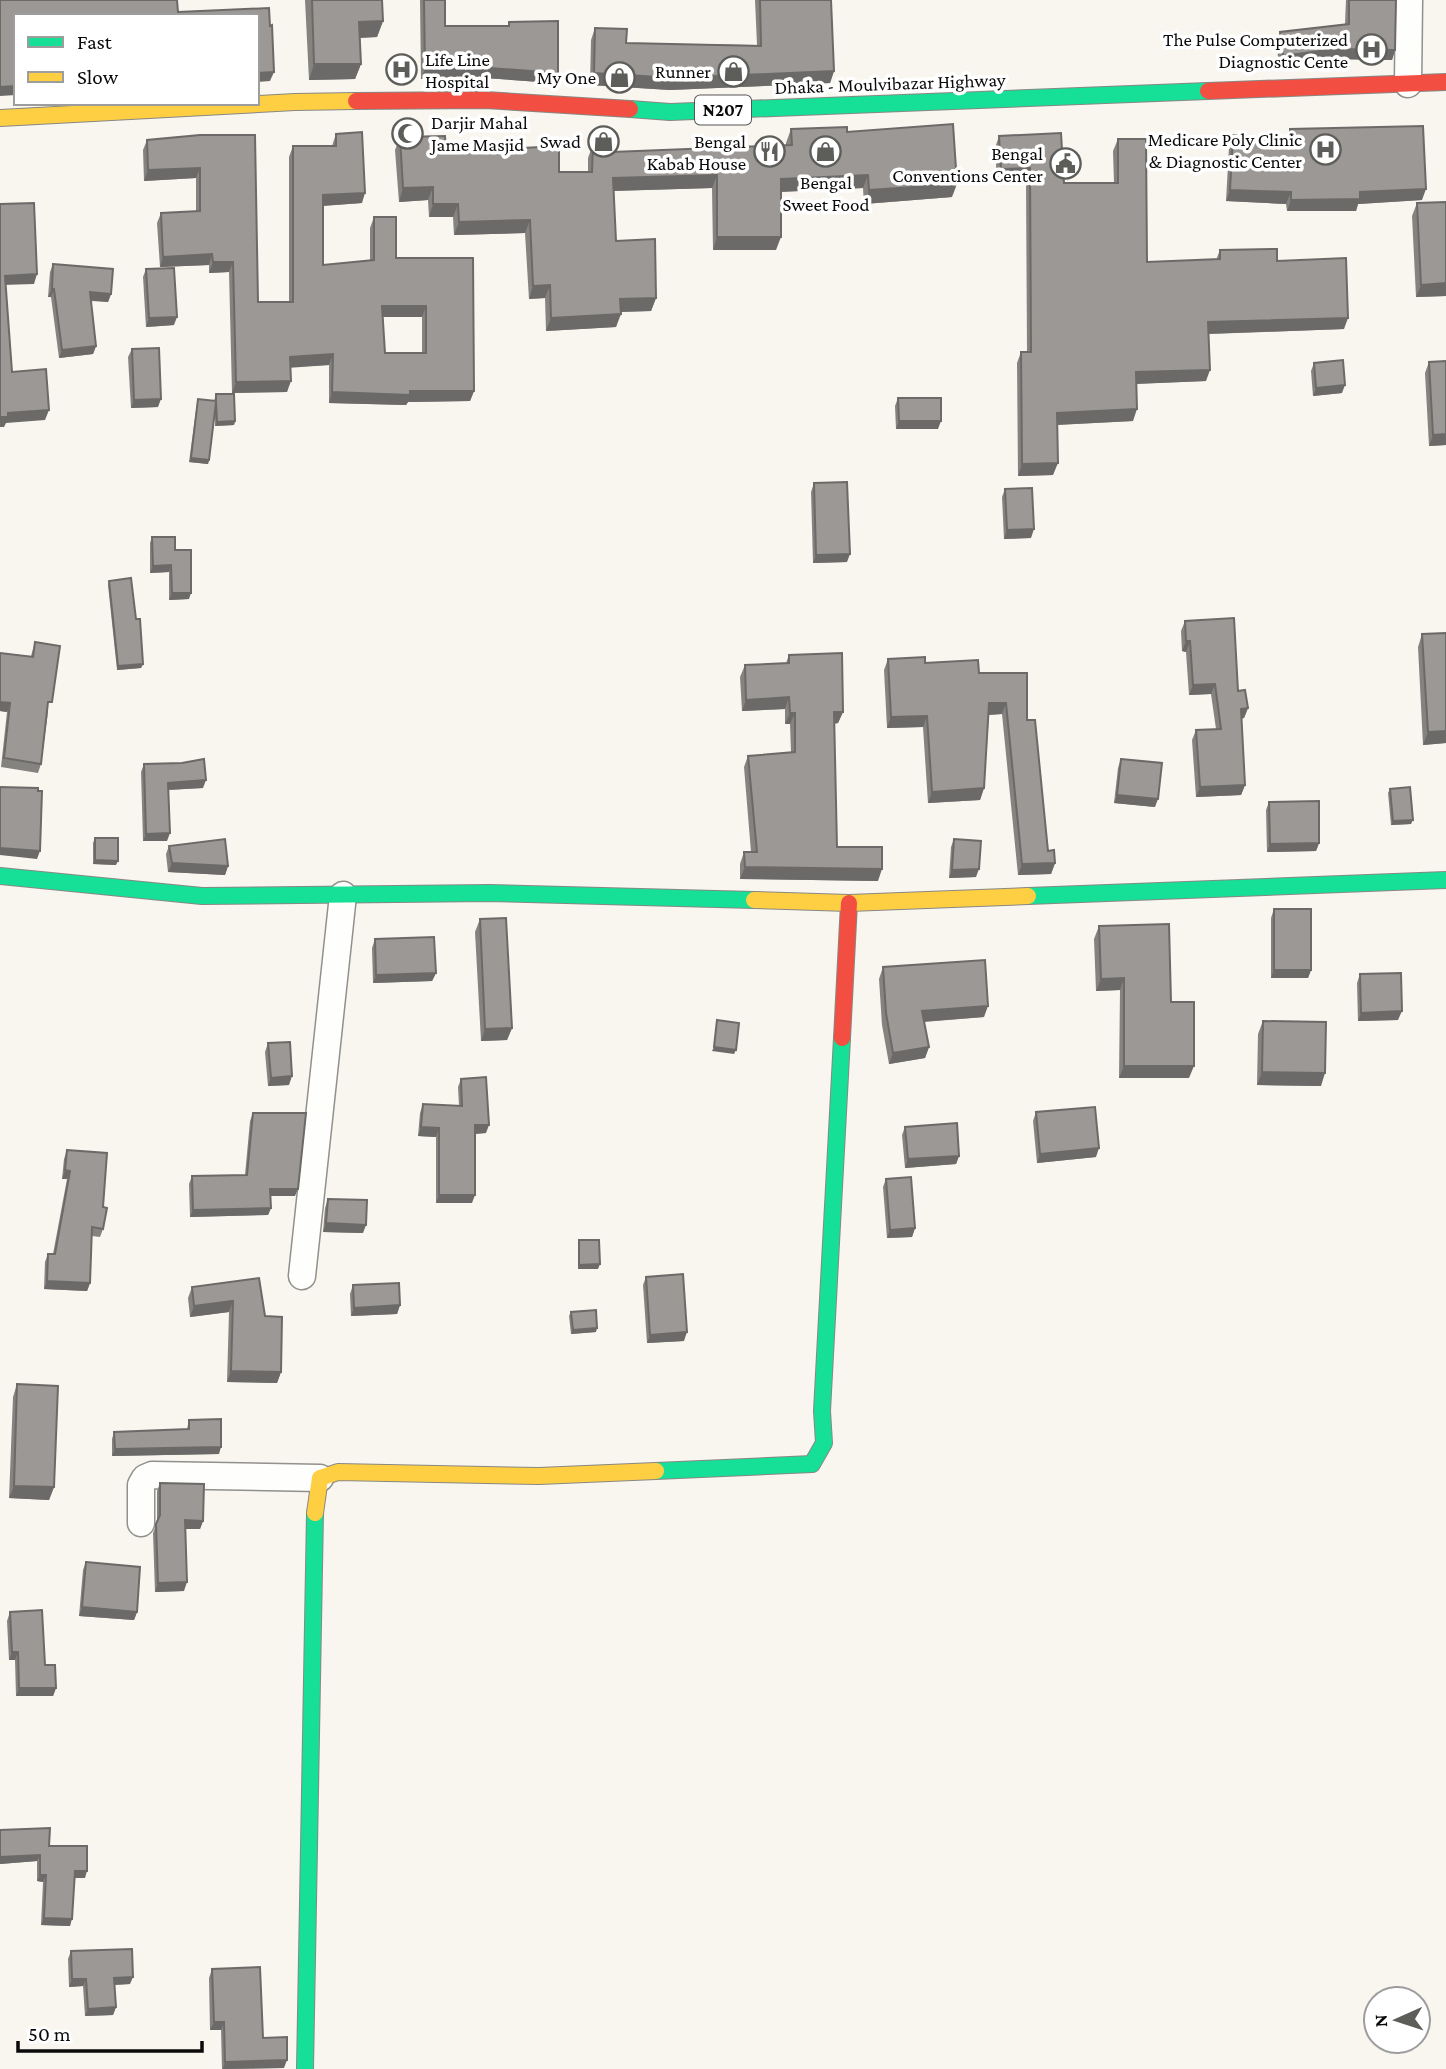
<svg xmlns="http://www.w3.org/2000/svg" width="1446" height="2069" viewBox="0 0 1446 2069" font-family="'Crimson Pro',serif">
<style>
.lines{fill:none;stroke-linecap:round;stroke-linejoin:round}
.street-casing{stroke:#91908d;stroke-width:29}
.fast-casing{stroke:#888784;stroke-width:18}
.slow-casing{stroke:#888784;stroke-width:18}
.jam-casing{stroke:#888784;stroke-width:18}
.street{stroke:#fefefd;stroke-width:26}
.fast{stroke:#16e098;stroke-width:16}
.slow{stroke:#ffcf43;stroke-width:16}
.jam{stroke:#f24e42;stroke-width:16}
.wall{fill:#858380;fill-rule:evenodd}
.shaded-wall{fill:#6c6a68}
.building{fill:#9b9895;stroke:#6c6a68;stroke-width:2;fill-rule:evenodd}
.labels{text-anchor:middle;stroke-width:7;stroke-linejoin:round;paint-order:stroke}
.shield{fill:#fff;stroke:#545454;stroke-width:2}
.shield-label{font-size:18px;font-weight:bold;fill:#0a0a0a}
.poi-label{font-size:19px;fill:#0a0a0a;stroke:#fff;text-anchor:end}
.street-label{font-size:19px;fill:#0a0a0a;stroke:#fff}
</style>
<rect width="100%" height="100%" fill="#f8f6ef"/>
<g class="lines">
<defs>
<g id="street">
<path d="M1408,84L1409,0"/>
<path d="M302,1276L343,895"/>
<path d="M141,1523V1485L145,1478L152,1475L320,1478"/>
</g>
<g id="fast">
<path d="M630,109L670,112L1208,91"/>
<path d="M0,876L202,896L489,893L754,900"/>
<path d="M1028,896L1446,880"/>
<path d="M656,1471L812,1464L824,1443L822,1411L842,1038"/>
<path d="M305,2069L315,1513"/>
</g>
<g id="slow">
<path d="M0,118L295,102L356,101"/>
<path d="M754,900L849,903L1028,896"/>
<path d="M315,1513L320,1478L338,1472L539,1476L656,1471"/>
</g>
<g id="jam">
<path d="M1208,91L1446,82"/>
<path d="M356,101L485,100L630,109"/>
<path d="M842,1038L849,903"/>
</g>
</defs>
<!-- street casing -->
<use href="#street" class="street-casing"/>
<!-- fast casing -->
<use href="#fast" class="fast-casing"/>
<!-- slow casing -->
<use href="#slow" class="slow-casing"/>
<!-- jam casing -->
<use href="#jam" class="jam-casing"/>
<!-- street -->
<use href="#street" class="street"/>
<!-- fast -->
<use href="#fast" class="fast"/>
<!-- slow -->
<use href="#slow" class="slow"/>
<!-- jam -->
<use href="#jam" class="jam"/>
</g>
<!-- wall -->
<g class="wall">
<path d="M305,0H382L383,21L377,37L360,38L361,64L355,79L309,80Z"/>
<path d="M420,0H445V26H508L509,22L558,73L554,83L485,78L421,79Z"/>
<path d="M755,0H831L834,71L830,83L670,90L590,85L591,40L595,28L626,43L757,45Z"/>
<path d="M1346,0H1396L1395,50L1392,60L1330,59L1279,65L1276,41L1280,32L1345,24Z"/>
<path d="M791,129L847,132L952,197L864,204L863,188L781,192L776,250H713L712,188L614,191L616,241L656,298L651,311L620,312L616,327L546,331L545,298L529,299L525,233L454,235L453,217H429L428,200L399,202L395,150L400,137L446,152L559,172H588V158L593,144L612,152L786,146V143Z"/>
<path d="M1290,129L1422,200L1358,204L1356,211H1287L1286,204L1226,201L1229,147L1233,135L1287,138Z"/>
<path d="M336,134L362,203L323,206V265L370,260V228L374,217L396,258H473L474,391L470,401L408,402L406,405L329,403V365L291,367L287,392L232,393L229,272L209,273V265L160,267L157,223L161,213L196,211V178L144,181L143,150L147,140L200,135L258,302H289V157L293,146H332ZM383,317H422V353H385Z"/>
<path d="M999,136L1064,183H1114L1113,151L1118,139L1147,262L1216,260L1220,250L1277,261L1344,329L1208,334L1206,381L1136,384L1133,421L1057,425L1053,475L1018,476L1017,363L1021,352H1027L1026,179L997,181L995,148Z"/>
<path d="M1446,202V296L1416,297L1412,216L1417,203Z"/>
<path d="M53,264L111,294L108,302L91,301L96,346L93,354L59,358L51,297H48L50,272Z"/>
<path d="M146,269L174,325L146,327L143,277Z"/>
<path d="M132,349L158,407L131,408L128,357Z"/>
<path d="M1429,362L1446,445L1429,446L1425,373Z"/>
<path d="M1314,363L1342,393L1313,396L1311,371Z"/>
<path d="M216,394L235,421L234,425L215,426V413L209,460L208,464L189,462L197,403L198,399L214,401Z"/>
<path d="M898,398L938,429H896L895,406Z"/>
<path d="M814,483L847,562L813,563L811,492Z"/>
<path d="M1005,489L1031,538L1004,539L1002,497Z"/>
<path d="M152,537L175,550L189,599L169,600V572L150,573V543Z"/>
<path d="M109,581L136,619L143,664L141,668L117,670L108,585Z"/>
<path d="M1185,621L1238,691L1248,708L1244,718L1241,719L1245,785L1241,795L1196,797L1192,740L1196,730L1216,729L1211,694L1189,695L1186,652L1182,651L1181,631Z"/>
<path d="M1422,634L1446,743L1423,745L1418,647Z"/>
<path d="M35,642L48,712L41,764L38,773L1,767L7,712L0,711V653L31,656Z"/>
<path d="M789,655L843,712L838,723L834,724L837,847L878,881L740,879V864L744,852H751L744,767L748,756L791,752L790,724H785V709L742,711L740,677L745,665L786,663Z"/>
<path d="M888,659L925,663L979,673L1027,720L1048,851L1055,863L1051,874L1018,875L1002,714L989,715L984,788L980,800L928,803L923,727L887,728L884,670Z"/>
<path d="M1121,759L1155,807L1114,803L1118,768Z"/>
<path d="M144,764L203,788L168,790L167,841H143L141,772Z"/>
<path d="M1390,789L1411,824L1391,825L1388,793Z"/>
<path d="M1269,802L1319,843L1316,851L1267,852L1266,810Z"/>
<path d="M95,838L116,865L93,864V843Z"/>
<path d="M954,839L976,877L949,878L951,847Z"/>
<path d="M169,846L228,866L225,875L168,872L166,854Z"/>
<path d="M1274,909L1311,970L1308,978H1271V918Z"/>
<path d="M480,919L512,1028L507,1040L481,1041L475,932Z"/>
<path d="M1099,926L1171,1002L1189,1078H1119L1120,990L1096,991L1094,939Z"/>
<path d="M375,939L436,973L432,981L373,983L372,948Z"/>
<path d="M883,967L984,1017L924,1022L929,1047L925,1058L889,1064L882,1025L879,979Z"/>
<path d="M1360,974L1398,1020L1358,1021L1357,983Z"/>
<path d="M1263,1021L1321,1086L1257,1085L1258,1034Z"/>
<path d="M268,1043L289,1085L268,1086L265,1052Z"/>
<path d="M461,1079L486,1133L475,1134L472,1203H436V1137L418,1136L420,1113L423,1104L459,1106L458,1087Z"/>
<path d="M1036,1112L1096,1157L1037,1163L1033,1121Z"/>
<path d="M253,1113L295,1196H270L271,1208L268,1215L190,1217L189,1184L192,1176L245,1175L250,1121Z"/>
<path d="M905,1127L959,1156L956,1164L905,1168L902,1135Z"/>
<path d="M67,1150L103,1207V1229L100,1237L92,1236L90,1283L87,1291L44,1289L45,1262L48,1254H53L67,1179H62L64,1159Z"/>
<path d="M886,1179L915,1228L912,1237L887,1238L883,1187Z"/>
<path d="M328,1199L363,1233L323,1232L325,1208Z"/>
<path d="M579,1240L598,1269H578V1244Z"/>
<path d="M646,1277L684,1341L647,1343L643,1285Z"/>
<path d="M259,1278L265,1316L281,1372L277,1383L227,1382L229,1312L190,1317L188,1298L192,1287Z"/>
<path d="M353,1285L400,1305L397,1314L351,1316L350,1294Z"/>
<path d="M571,1312L596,1332L571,1334L569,1316Z"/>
<path d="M17,1384L54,1487L49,1500L9,1498L13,1397Z"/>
<path d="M189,1420L219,1454L112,1456V1439L114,1432L187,1429Z"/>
<path d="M160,1483L203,1521L200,1529H186L184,1591L155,1592L153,1533L157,1523V1491Z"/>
<path d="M86,1562L137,1612L134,1620L79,1616L83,1570Z"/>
<path d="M10,1612L45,1665L56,1688L53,1696H16L15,1660H9L7,1621Z"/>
<path d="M0,1830L49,1846L85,1878H75L70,1926L41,1925L43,1882L37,1881V1861L0,1864Z"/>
<path d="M71,1951L130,1984L114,1985L116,2007L113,2015L85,2016L83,1986L69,1987L68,1959Z"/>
<path d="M212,1969L284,2068L222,2069L221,2030H210L209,1978Z"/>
</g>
<!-- shaded-wall -->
<g class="shaded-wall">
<path d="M383,21L377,37L353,38L359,22Z"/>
<path d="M1334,49L1395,50L1392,60L1330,59L1279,65L1283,56Z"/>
<path d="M314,64H361L355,79L309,80Z"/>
<path d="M489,68L558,73L554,83L485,78L421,79L425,69Z"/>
<path d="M834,71L830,83L670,90L590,85L594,73Z"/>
<path d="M274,72L270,81L257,82V73Z"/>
<path d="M2,86H16V95L0,96V87Z"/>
<path d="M200,168L196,178L144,181L148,170Z"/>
<path d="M1030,168L1026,179L997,181L1001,169Z"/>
<path d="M717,175L712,188L609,191L613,178Z"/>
<path d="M868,175L863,188L776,192L781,179Z"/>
<path d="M957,184L952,197L864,204L869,190Z"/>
<path d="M433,187L428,200L399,202L403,188Z"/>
<path d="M1426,189L1422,200L1358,204L1356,211H1287L1291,200L1360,192Z"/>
<path d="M1230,190L1291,192L1286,204L1226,201Z"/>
<path d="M365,193L362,203L319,206L323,195Z"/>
<path d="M433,204H458L453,217H429Z"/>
<path d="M530,220L525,233L454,235L459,222Z"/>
<path d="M717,237H781L776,250H713Z"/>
<path d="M212,254L209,265L160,267L163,257Z"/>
<path d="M213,262H233L229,272L209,273Z"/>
<path d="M37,274L34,284L2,285L5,276Z"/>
<path d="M1446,283V296L1416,297L1421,285Z"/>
<path d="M550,285L545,298L529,299L533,286Z"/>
<path d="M52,289H54L51,297H48Z"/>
<path d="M90,292L111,294L108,302L87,300Z"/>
<path d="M656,298L651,311L615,312L620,299Z"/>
<path d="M382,306H426L422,317H378Z"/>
<path d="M621,314L616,327L546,331L551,318Z"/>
<path d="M177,317L174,325L146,327L149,318Z"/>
<path d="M1348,318L1344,329L1204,334L1208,322Z"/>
<path d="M96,346L93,354L59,358L62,350Z"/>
<path d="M333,354L329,365L287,368L290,357Z"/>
<path d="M1210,370L1206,381L1131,384L1136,372Z"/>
<path d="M291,381L287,392L232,393L236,382Z"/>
<path d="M1345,385L1342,393L1313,396L1316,388Z"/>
<path d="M410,391H474L470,401L408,402L406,405L329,403L332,392Z"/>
<path d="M161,399L158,407L131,408L134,400Z"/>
<path d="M1137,409L1133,421L1053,425L1057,413Z"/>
<path d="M49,410L45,420L6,423L4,427H0V417L8,413Z"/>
<path d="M235,421L234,425L215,426L217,422Z"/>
<path d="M899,421H941L938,429H896Z"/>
<path d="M1446,434V445L1429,446L1433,435Z"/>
<path d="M191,458L209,460L208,464L189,462Z"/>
<path d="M1058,463L1053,475L1018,476L1022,464Z"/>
<path d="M1034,529L1031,538L1004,539L1007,530Z"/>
<path d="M850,554L847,562L813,563L816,555Z"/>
<path d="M171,565L169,572L150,573L153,566Z"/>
<path d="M172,593H191L189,599L169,600Z"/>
<path d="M1186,641H1190L1186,652L1182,651Z"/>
<path d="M143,664L141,668L117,670L118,666Z"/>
<path d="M1215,684L1211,694L1189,695L1193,685Z"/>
<path d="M789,697L785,709L742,711L746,700Z"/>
<path d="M0,702L10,703L7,712L0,711Z"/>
<path d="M989,703H1006L1002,714L985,715Z"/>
<path d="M1248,708L1244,718L1237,719L1241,709Z"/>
<path d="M834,712H843L838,723L830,724Z"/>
<path d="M790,713H795L790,724H785Z"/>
<path d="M927,716L923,727L887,728L891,717Z"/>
<path d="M1446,731V743L1423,745L1428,732Z"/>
<path d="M206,780L203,788L165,790L168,783Z"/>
<path d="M1245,785L1241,795L1196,797L1200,787Z"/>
<path d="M984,788L980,800L928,803L932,792Z"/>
<path d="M1117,795L1158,799L1155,807L1114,803Z"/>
<path d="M1413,820L1411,824L1391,825L1393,821Z"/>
<path d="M170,833L167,841H143L146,834Z"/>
<path d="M1319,843L1316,851L1267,852L1270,844Z"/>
<path d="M0,848H5L40,851L37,859L0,855Z"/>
<path d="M95,860L118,861L116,865L93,864Z"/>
<path d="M172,863L228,866L225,875L168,872Z"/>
<path d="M1055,863L1051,874L1018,875L1022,864Z"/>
<path d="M745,867L882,869L878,881L740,879Z"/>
<path d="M979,869L976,877L949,878L952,870Z"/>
<path d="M1274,970H1311L1308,978H1271Z"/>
<path d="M436,973L432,981L373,983L376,975Z"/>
<path d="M1124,978L1120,990L1096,991L1101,979Z"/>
<path d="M988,1006L984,1017L918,1022L922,1011Z"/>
<path d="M1402,1011L1398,1020L1358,1021L1361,1013Z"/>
<path d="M512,1028L507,1040L481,1041L485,1029Z"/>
<path d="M714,1047L736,1050L734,1054L712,1051Z"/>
<path d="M929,1047L925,1058L889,1064L893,1053Z"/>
<path d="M1124,1066H1194L1189,1078H1119Z"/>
<path d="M1262,1072L1325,1073L1321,1086L1257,1085Z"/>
<path d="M292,1076L289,1085L268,1086L271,1078Z"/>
<path d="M475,1125H489L486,1133L472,1134Z"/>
<path d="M421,1127L439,1128L436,1137L418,1136Z"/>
<path d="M1099,1148L1096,1157L1037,1163L1040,1154Z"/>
<path d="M959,1156L956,1164L905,1168L908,1159Z"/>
<path d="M65,1170L70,1171L67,1179H62Z"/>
<path d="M270,1189H298L295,1196H267Z"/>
<path d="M439,1195H475L472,1203H436Z"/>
<path d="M271,1208L268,1215L190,1217L193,1210Z"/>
<path d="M326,1223L366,1225L363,1233L323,1232Z"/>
<path d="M915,1228L912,1237L887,1238L890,1230Z"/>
<path d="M600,1264L598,1269H578L579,1265Z"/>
<path d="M47,1281L90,1283L87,1291L44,1289Z"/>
<path d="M233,1301L229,1312L190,1317L194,1306Z"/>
<path d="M400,1305L397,1314L351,1316L354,1308Z"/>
<path d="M597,1328L596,1332L571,1334L573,1330Z"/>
<path d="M687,1332L684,1341L647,1343L650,1335Z"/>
<path d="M231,1371L281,1372L277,1383L227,1382Z"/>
<path d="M221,1447L219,1454L112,1456L115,1449Z"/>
<path d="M14,1486L54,1487L49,1500L9,1498Z"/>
<path d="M185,1520L203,1521L200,1529H182Z"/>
<path d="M187,1582L184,1591L155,1592L158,1583Z"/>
<path d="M82,1607L137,1612L134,1620L79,1616Z"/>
<path d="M12,1652H18L15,1660H9Z"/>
<path d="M19,1688H56L53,1696H16Z"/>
<path d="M40,1855L37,1861L0,1864V1857Z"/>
<path d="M75,1871H87L85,1878H72Z"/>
<path d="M40,1875H46L43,1882L37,1881Z"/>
<path d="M44,1918L72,1919L70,1926L41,1925Z"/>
<path d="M133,1977L130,1984L111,1985L114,1978Z"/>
<path d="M72,1979H86L83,1986L69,1987Z"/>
<path d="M116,2007L113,2015L85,2016L88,2009Z"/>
<path d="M214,2022H224L221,2030H210Z"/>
<path d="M287,2060L284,2068L223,2069L225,2062Z"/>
</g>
<!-- building -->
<g class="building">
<path d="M0,0H177L178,12L269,8L270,26L272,25L274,72L257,73V16H16V86L0,87Z"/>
<path d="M312,0H382L383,21L359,22L361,64H314Z"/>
<path d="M424,0H445V26H509V22L558,21V73L489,68L425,69Z"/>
<path d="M760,0H831L834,71L675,78L594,73L595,28L627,29L626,43L761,46Z"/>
<path d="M1349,0H1396L1395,50L1334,49L1283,56L1280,32L1349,24Z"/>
<path d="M953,124L957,184L869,190L868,175L781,179V237H717V175L613,178L616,241L655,239L656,298L620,299L621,314L551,318L550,285L533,286L530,220L459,222L458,204H433V187L403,188L400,137L445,136L446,152L559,146V172H592L593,144H612V152L792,145L791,129L847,127V132Z"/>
<path d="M1423,126L1426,189L1360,192V199L1291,200V192L1230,190L1233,135L1290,138V129Z"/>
<path d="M362,132L365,193L323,195V265L374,260V217H396V258H473L474,391H410V395L332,392L333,354L290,357L291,381L236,382L233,262H213L212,254L163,257L161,213L200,211V168L148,170L147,140L200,135H255L258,302H293V146H336V134ZM382,306H426V353H385Z"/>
<path d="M1061,133L1064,183H1118V139H1146L1147,262L1220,259V250L1277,249V261L1346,258L1348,318L1208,322L1210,370L1136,372L1137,409L1057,413L1058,463L1022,464L1021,352H1031L1030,168L1001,169L999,136Z"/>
<path d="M1446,202V283L1421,285L1417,203Z"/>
<path d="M34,203L37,274L5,276L12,372L46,369L49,410L8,413V417H0V204Z"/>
<path d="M53,264L113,269L111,294L90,292L96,346L62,350L54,289H52Z"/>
<path d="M174,268L177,317L149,318L146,269Z"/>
<path d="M159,348L161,399L134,400L132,349Z"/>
<path d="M1343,360L1345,385L1316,388L1314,363Z"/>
<path d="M1446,361V434L1433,435L1429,362Z"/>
<path d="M216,394H234L235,421L217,422L216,402L209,460L191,458L198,399L216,401Z"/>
<path d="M898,398H941V421H899Z"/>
<path d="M847,482L850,554L816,555L814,483Z"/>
<path d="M1032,488L1034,529L1007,530L1005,489Z"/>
<path d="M152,537H175V550H191V593H172L171,565L153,566Z"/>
<path d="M131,578L136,619H140L143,664L118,666L109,581Z"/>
<path d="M1234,618L1238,691L1245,690L1248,708L1241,709L1245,785L1200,787L1196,730L1221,729L1215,684L1193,685L1190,641H1186L1185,621Z"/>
<path d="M1446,633V731L1428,732L1422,634Z"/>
<path d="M35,642L60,646L52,702H48L41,764L4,758L10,703L0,702V653L33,657Z"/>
<path d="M842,653L843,712H834L837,847H882V869L745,867L744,852H757L748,756L795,752V713H790L789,697L746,700L745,665L789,663V655Z"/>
<path d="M925,657V663L978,660L979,673H1027V720H1035L1048,851L1054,850L1055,863L1022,864L1006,703H989L984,788L932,792L927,716L891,717L888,659Z"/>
<path d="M204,759L206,780L168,783L170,833L146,834L144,764L182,763Z"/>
<path d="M1121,759L1162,763L1158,799L1117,795Z"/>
<path d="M0,787L38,788V791H42L40,851L0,848Z"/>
<path d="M1410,787L1413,820L1393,821L1390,789Z"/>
<path d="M1319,801V843L1270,844L1269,802Z"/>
<path d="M95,838H118V861L95,860Z"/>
<path d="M225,839L228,866L172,863L169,846Z"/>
<path d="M954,839L981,841L979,869L952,870Z"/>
<rect x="1274" y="909" width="37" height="61"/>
<path d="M506,918L512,1028L485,1029L480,919Z"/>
<path d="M1169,924L1171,1002H1194V1066H1124V978L1101,979L1099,926Z"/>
<path d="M434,937L436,973L376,975L375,939Z"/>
<path d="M985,960L988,1006L922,1011L929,1047L893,1053L886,1013L883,967Z"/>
<path d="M1401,973L1402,1011L1361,1013L1360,974Z"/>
<path d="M717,1020L739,1023L736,1050L714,1047Z"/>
<path d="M1263,1021L1326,1022L1325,1073L1262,1072Z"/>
<path d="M290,1042L292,1076L271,1078L268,1043Z"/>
<path d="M486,1077L489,1125H475V1195H439V1128L421,1127L423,1104L462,1106L461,1079Z"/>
<path d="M1095,1107L1099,1148L1040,1154L1036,1112Z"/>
<path d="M253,1113H306L298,1189H270L271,1208L193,1210L192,1176L247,1175Z"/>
<path d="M957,1123L959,1156L908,1159L905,1127Z"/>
<path d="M67,1150L107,1153L103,1207L107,1208L103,1229L92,1227L90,1283L47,1281L48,1254H55L70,1171L65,1170Z"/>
<path d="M911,1177L915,1228L890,1230L886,1179Z"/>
<path d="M328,1199L367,1200L366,1225L326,1223Z"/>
<path d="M579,1240H599L600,1264L579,1265Z"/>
<path d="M683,1274L687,1332L650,1335L646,1277Z"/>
<path d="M259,1278L265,1316L282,1317L281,1372L231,1371L233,1301L194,1306L192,1287Z"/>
<path d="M399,1283L400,1305L354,1308L353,1285Z"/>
<path d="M596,1310L597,1328L573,1330L571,1312Z"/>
<path d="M17,1384L58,1386L54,1487L14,1486Z"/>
<path d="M221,1419V1447L115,1449L114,1432L189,1429V1420Z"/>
<path d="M160,1483L204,1484L203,1521L185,1520L187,1582L158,1583L156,1524L160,1515Z"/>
<path d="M86,1562L140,1567L137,1612L82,1607Z"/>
<path d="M42,1610L45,1665H55L56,1688H19L18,1652H12L10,1612Z"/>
<path d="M50,1828L49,1846H87V1871H75L72,1919L44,1918L46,1875H40V1855L0,1857V1830Z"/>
<path d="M132,1949L133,1977L114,1978L116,2007L88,2009L86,1979H72L71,1951Z"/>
<path d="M260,1967L263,2038L287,2037V2060L225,2062L224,2022H214L212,1969Z"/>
</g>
<!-- icons -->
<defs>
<symbol id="hospital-ring" viewBox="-11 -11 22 22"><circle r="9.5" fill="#fff" stroke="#5d5d5a" stroke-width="1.5"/><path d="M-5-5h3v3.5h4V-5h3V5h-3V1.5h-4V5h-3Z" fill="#5d5d5a"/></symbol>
<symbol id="shop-ring" viewBox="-11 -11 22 22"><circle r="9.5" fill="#fff" stroke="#5d5d5a" stroke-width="1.5"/><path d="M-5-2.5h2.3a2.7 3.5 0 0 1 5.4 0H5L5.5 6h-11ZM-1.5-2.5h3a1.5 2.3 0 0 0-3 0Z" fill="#5d5d5a"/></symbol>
<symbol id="mosque-ring" viewBox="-11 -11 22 22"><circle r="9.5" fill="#fff" stroke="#5d5d5a" stroke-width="1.5"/><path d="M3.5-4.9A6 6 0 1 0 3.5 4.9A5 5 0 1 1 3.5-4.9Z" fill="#5d5d5a"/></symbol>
<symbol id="restaurant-ring" viewBox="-11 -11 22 22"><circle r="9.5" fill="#fff" stroke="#5d5d5a" stroke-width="1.5"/><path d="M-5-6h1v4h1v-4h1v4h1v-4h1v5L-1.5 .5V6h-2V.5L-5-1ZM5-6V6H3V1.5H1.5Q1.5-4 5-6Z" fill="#5d5d5a"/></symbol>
<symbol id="civic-ring" viewBox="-11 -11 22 22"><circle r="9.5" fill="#fff" stroke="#5d5d5a" stroke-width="1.5"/><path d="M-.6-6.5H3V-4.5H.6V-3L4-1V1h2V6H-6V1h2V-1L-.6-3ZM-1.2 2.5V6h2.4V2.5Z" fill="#5d5d5a"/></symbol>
</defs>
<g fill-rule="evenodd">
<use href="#hospital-ring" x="1354" y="32" width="35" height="35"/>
<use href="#hospital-ring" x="384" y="52" width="35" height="35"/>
<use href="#shop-ring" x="716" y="54" width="35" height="35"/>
<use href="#shop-ring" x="602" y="60" width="35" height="35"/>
<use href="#mosque-ring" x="390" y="116" width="35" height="35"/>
<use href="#shop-ring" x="586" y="124" width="35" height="35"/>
<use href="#hospital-ring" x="1308" y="132" width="35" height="35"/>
<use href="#shop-ring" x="808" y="134" width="35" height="35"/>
<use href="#restaurant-ring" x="752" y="134" width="35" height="35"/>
<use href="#civic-ring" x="1048" y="146" width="35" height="35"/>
</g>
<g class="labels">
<!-- shield labels -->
<rect class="shield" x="695" y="95.5" width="56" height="29" rx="5"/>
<g class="shield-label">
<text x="723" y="116">N207</text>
</g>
<!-- poi labels -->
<g class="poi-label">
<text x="1348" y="46">The Pulse Computerized<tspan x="1348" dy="22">Diagnostic Cente</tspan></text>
<text x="425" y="66" text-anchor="start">Life Line<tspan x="425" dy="22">Hospital</tspan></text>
<text x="711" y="78">Runner</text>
<text x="596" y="84">My One</text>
<text x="431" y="129" text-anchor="start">Darjir Mahal<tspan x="431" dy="22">Jame Masjid</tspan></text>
<text x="1302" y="146">Medicare Poly Clinic<tspan x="1302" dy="22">&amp; Diagnostic Center</tspan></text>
<text x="581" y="148">Swad</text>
<text x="746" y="148">Bengal<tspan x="746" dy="22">Kabab House</tspan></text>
<text x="1043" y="160">Bengal<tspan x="1043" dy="22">Conventions Center</tspan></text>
<text x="826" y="189" text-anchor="middle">Bengal<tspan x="826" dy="22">Sweet Food</tspan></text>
</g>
<!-- street labels -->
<g class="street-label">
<text transform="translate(890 83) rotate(-2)" y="7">Dhaka - Moulvibazar Highway</text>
</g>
</g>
<!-- legend -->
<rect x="14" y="14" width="245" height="91" fill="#ffffff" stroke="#9d9d9d" stroke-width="2"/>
<rect x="28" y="37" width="35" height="10" fill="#16e098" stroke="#9d9d9d" stroke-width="2"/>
<text x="77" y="49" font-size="21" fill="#0a0a0a">Fast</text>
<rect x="28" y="72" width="35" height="10" fill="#ffcf43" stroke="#9d9d9d" stroke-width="2"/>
<text x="77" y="84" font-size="21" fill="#0a0a0a">Slow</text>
<!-- north arrow -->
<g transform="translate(1397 2020) rotate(267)"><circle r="33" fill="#ffffff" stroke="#9d9d9d" stroke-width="2"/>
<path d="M0-5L12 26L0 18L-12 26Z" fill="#5d5d5a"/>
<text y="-10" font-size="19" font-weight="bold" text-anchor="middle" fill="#0a0a0a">N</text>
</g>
<!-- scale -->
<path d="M18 2041v10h184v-10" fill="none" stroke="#0a0a0a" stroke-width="3.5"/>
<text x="28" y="2041" font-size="21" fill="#0a0a0a" stroke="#ffffff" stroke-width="5" paint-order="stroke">50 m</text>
</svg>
